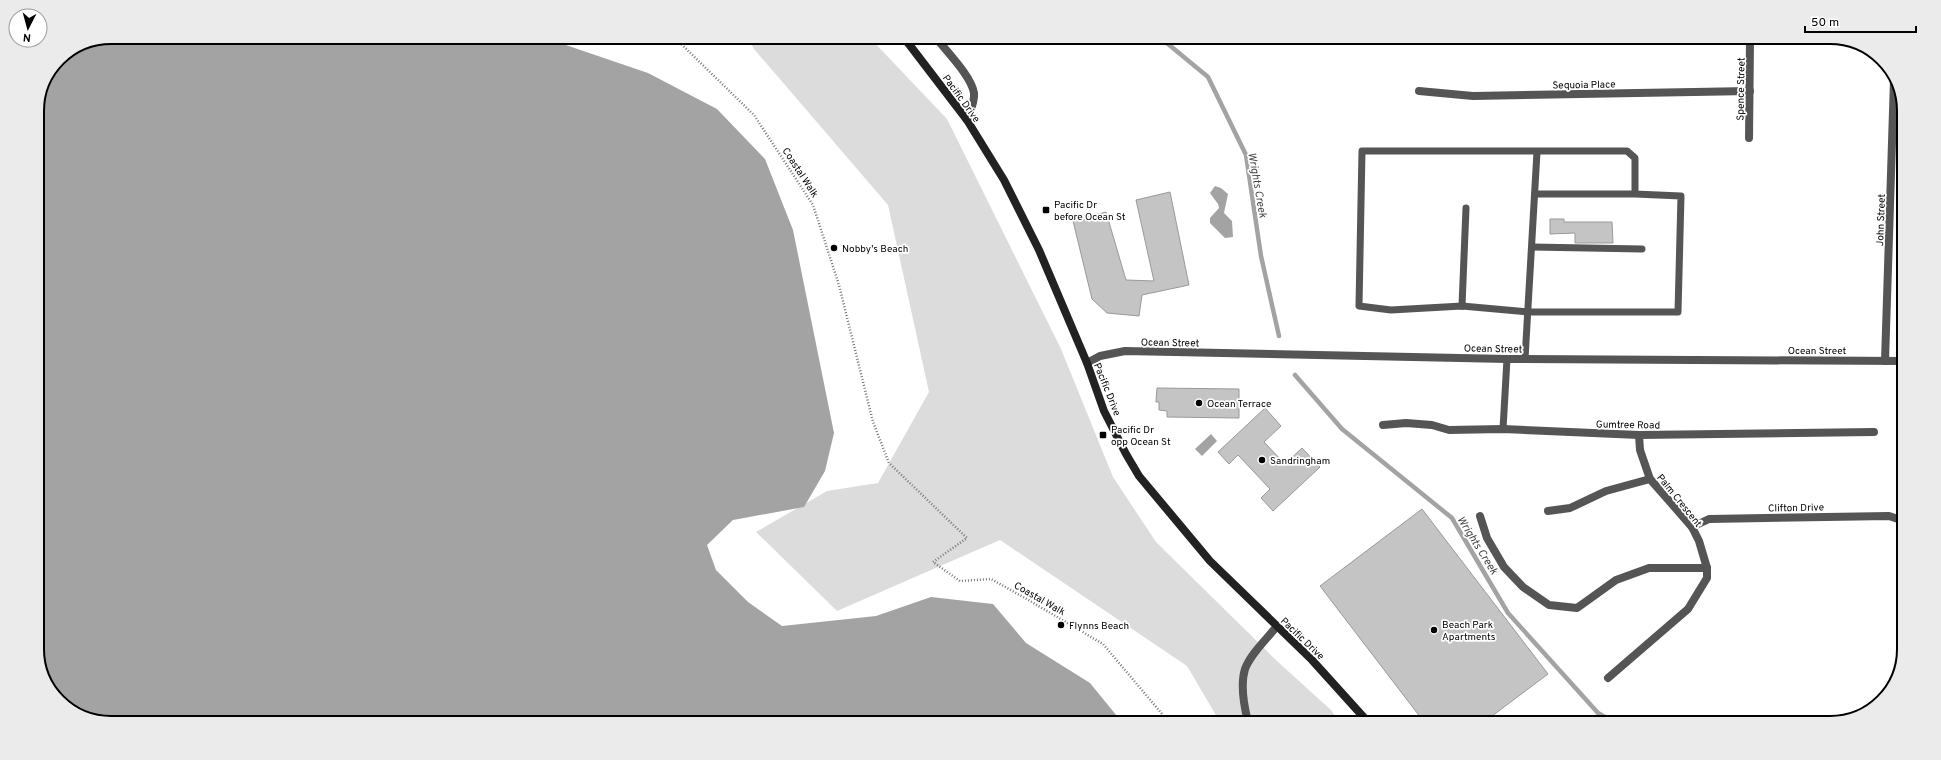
<svg xmlns="http://www.w3.org/2000/svg" width="1941" height="760" viewBox="0 0 1941 760" font-family="Overpass,sans-serif">
<style>
.green{fill:#dcdcdc}
.water{fill:#a3a3a3}
.lines{fill:none;stroke-linecap:round;stroke-linejoin:round}
.stream{stroke:#a3a3a3;stroke-width:4.5}
.building{fill:#c4c4c4;stroke:#999}
.path{stroke:#777;stroke-width:2.5;stroke-dasharray:1 2;stroke-linecap:butt}
.lane{stroke:#555;stroke-width:7}
.street{stroke:#555;stroke-width:8}
.secondary{stroke:#222;stroke-width:8}
.poi-dot{fill:#000;stroke:#fff;stroke-width:1.5}
.labels{text-anchor:middle;stroke-width:3.5;stroke-linejoin:round;paint-order:stroke}
.street-label{font-size:10px;fill:#000;stroke:#fff}
.poi-label{font-size:10px;fill:#000;stroke:#fff;text-anchor:start}
.water-label{font-size:11px;font-style:italic;fill:#444;stroke:#fff}
.rim{fill:none;stroke:#000;stroke-width:2}
</style>
<rect width="100%" height="100%" fill="#fff"/>
<!-- green -->
<path class="green" d="M748,38L871,39L947,119L1061,349L1113,477L1156,542L1278,662L1331,710L1339,722H1220L1187,666L1000,540L837,611L756,532L827,491L878,483L929,392L888,205L754,49Z"/>
<!-- water -->
<g class="water">
<path d="M111,37L552,38L554,41L648,73L717,109L765,159L793,230L834,433L825,471L804,507L733,520L707,545L716,570L748,602L782,626L876,616L931,597L993,604L1026,643L1090,683L1121,721L87,719L52,694L37,654V107L59,59L83,43Z"/>
<path d="M1215,186L1221,188L1228,194L1224,213L1232,221L1233,237L1225,238L1210,223V218L1219,208L1218,204L1210,193Z"/>
<path d="M1211,434L1217,441L1202,456L1195,449Z"/>
</g>
<g class="lines">
<!-- stream -->
<g class="stream">
<path d="M1162,39L1208,77L1246,155L1261,256L1279,336"/>
<path d="M1295,375L1342,429L1452,518L1508,613L1598,713L1613,722"/>
</g>
</g>
<!-- building -->
<g class="building">
<path d="M1170,192L1189,285L1142,295L1139,316L1107,313L1092,299L1073,221L1106,212L1126,280L1154,281L1136,200Z"/>
<path d="M1550,219H1564V222H1612L1613,243H1575V233L1550,234Z"/>
<path d="M1157,388L1239,389V418L1167,417V411L1159,410V402H1156Z"/>
<path d="M1265,408L1281,426L1264,442L1285,464L1302,448L1320,467L1273,511L1261,498L1270,489L1238,455L1229,464L1218,452Z"/>
<path d="M1422,509L1548,674L1484,722H1424L1320,586Z"/>
</g>
<g class="lines">
<!-- path -->
<path class="path" d="M675,38L754,115L813,205L839,285L873,422L889,463L967,538L933,562L960,581L991,579L1025,598L1103,644L1168,721"/>
<!-- lane -->
<g class="lane">
<path d="M1535,194H1635L1681,196L1678,312H1528L1462,306L1391,310L1359,306L1362,151H1627L1635,158V194"/>
<path d="M1532,247L1642,249"/>
<path d="M1462,306L1466,208"/>
<path d="M1525,359L1537,152"/>
<path d="M1503,429L1507,359"/>
</g>
<!-- street -->
<g class="street">
<path d="M937,39C948,53 971,76 974,93C975,102 970,112 967,120"/>
<path d="M1419,91L1473,96L1750,91"/>
<path d="M1749,138L1750,41"/>
<path d="M1885,361L1894,80"/>
<path d="M1087,363L1100,356L1125,351L1507,359L1902,361"/>
<path d="M1383,425L1406,423L1432,425L1449,430L1503,429L1639,435L1874,432"/>
<path d="M1548,511L1570,508L1606,491L1650,479"/>
<path d="M1480,516L1487,538L1504,567L1523,587L1549,605L1577,608L1616,580L1649,568H1707"/>
<path d="M1692,527L1709,519L1889,516L1901,520"/>
<path d="M1608,678L1688,609L1707,578V568L1699,541L1692,527L1650,479L1640,450L1639,435"/>
<path d="M1248,722C1244,706 1240,685 1245,669C1251,653 1267,639 1277,626"/>
</g>
<!-- secondary -->
<path class="secondary" d="M905,39L967,120L1004,180L1039,250L1087,363L1104,411L1126,454L1139,476L1210,561L1312,660L1368,722"/>
</g>
<!-- markers -->
<g class="poi-dot">
<rect x="1042" y="206" width="8" height="8" rx="2"/>
<circle cx="834" cy="248" r="4"/>
<circle cx="1199" cy="403" r="4"/>
<rect x="1099" y="431" width="8" height="8" rx="2"/>
<circle cx="1262" cy="460" r="4"/>
<circle cx="1061" cy="625" r="4"/>
<circle cx="1434" cy="630" r="4"/>
</g>
<g class="labels">
<!-- street labels -->
<g class="street-label">
<text transform="translate(1584 84) rotate(-1)" y="4">Sequoia Place</text>
<text transform="translate(1740 89) rotate(-89)" y="4">Spence Street</text>
<text transform="translate(962 98) rotate(54)" y="4">Pacific Drive</text>
<text transform="translate(801 172) rotate(57)" y="4">Coastal Walk</text>
<text transform="translate(1880 220) rotate(-88)" y="4">John Street</text>
<text transform="translate(1170 342) rotate(1)" y="4">Ocean Street</text>
<text transform="translate(1493 348) rotate(1)" y="4">Ocean Street</text>
<text x="1817" y="354">Ocean Street</text>
<text transform="translate(1108 389) rotate(68)" y="4">Pacific Drive</text>
<text transform="translate(1628 424) rotate(1)" y="4">Gumtree Road</text>
<text transform="translate(1680 500) rotate(51)" y="4">Palm Crescent</text>
<text transform="translate(1796 507) rotate(-1)" y="4">Clifton Drive</text>
<text transform="translate(1040 598) rotate(30)" y="4">Coastal Walk</text>
<text transform="translate(1303 638) rotate(44)" y="4">Pacific Drive</text>
</g>
<!-- poi labels -->
<g class="poi-label">
<text x="1054" y="208">Pacific Dr<tspan x="1054" dy="12">before Ocean St</tspan></text>
<text x="842" y="252">Nobby's Beach</text>
<text x="1207" y="407">Ocean Terrace</text>
<text x="1111" y="433">Pacific Dr<tspan x="1111" dy="12">opp Ocean St</tspan></text>
<text x="1270" y="464">Sandringham</text>
<text x="1442" y="628">Beach Park<tspan x="1442" dy="12">Apartments</tspan></text>
<text x="1069" y="629">Flynns Beach</text>
</g>
<!-- water labels -->
<g class="water-label">
<text transform="translate(1258 185) rotate(80)" y="4">Wrights Creek</text>
<text transform="translate(1478 545) rotate(58)" y="4">Wrights Creek</text>
</g>
</g>
<!-- crop -->
<path d="M0 0H1941V760H0ZM111 44H1830A67 67 0 0 1 1897 111V649A67 67 0 0 1 1830 716H111A67 67 0 0 1 44 649V111A67 67 0 0 1 111 44Z" fill="#ebebeb" fill-rule="evenodd"/>
<path class="rim" d="M111 44H1830A67 67 0 0 1 1897 111V649A67 67 0 0 1 1830 716H111A67 67 0 0 1 44 649V111A67 67 0 0 1 111 44Z"/>
<!-- north arrow -->
<g transform="translate(28 28) rotate(186)"><circle r="19" fill="#ffffff" stroke="#999999"/>
<path d="M0-3L7 15L0 10L-7 15Z" fill="#000000"/>
<text y="-6" font-size="11" font-weight="bold" text-anchor="middle" fill="#000000">N</text>
</g>
<!-- scale -->
<path d="M1805 26v6h111v-6" fill="none" stroke="#000000" stroke-width="2"/>
<text x="1811" y="26" font-size="12" fill="#000000" stroke="#ffffff" stroke-width="3" paint-order="stroke">50 m</text>
</svg>
